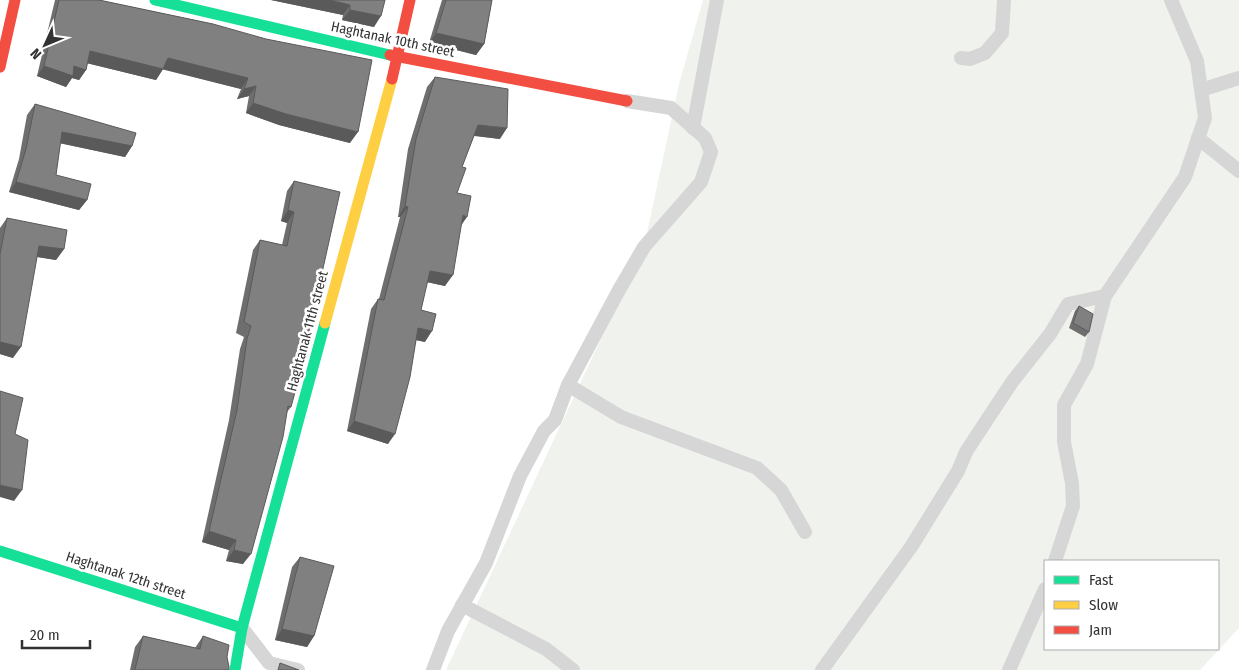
<svg xmlns="http://www.w3.org/2000/svg" width="1239" height="670" viewBox="0 0 1239 670" font-family="'Fira Sans Condensed',sans-serif">
<style>
.green{fill:#f0f3ed;fill-rule:evenodd}
.lines{fill:none;stroke-linecap:round;stroke-linejoin:round}
.lane{stroke:#d6d6d6;stroke-width:14}
.fast{stroke:#16e098;stroke-width:11}
.slow{stroke:#ffcf43;stroke-width:11}
.jam{stroke:#f24e42;stroke-width:11}
.wall{fill:#6e6e6e}
.shaded-wall{fill:#5a5a5a}
.building{fill:#808080;stroke:#5a5a5a}
.labels{text-anchor:middle;stroke-width:5;stroke-linejoin:round;paint-order:stroke}
.street-label{font-size:14px;fill:#323232;stroke:#fff}
</style>
<rect width="100%" height="100%" fill="#fff"/>
<!-- green -->
<path class="green" d="M703,0H1239V628L1200,670H446L644,247L679,84ZM1045,561H1218V649H1045Z"/>
<g class="lines">
<!-- lane -->
<g class="lane">
<path d="M961,58L970,59L985,53L1002,33L1004,0"/>
<path d="M1201,90L1239,78"/>
<path d="M693,128L717,0"/>
<path d="M1198,138L1239,171"/>
<path d="M568,385L621,417L757,468L781,490L805,532"/>
<path d="M1055,561L1073,506L1072,483L1064,442V405L1087,364L1105,296L1185,177L1205,118L1197,61L1171,0"/>
<path d="M462,605L546,649L573,670"/>
<path d="M242,628L269,663L298,670"/>
<path d="M433,670L448,631L486,563L520,476L544,431L555,420L568,385L619,290L644,247L701,182L711,152L705,138L671,108L627,101"/>
<path d="M822,670L911,547L958,471L966,452L977,435L1012,382L1050,334L1068,304L1105,296"/>
<path d="M1009,670L1045,589"/>
</g>
<!-- fast -->
<g class="fast">
<path d="M155,0L390,55"/>
<path d="M0,551L242,628"/>
<path d="M235,670L242,628L325,323"/>
</g>
<!-- slow -->
<path class="slow" d="M325,323L392,79"/>
<!-- jam -->
<g class="jam">
<path d="M390,55L627,101"/>
<path d="M0,67L15,0"/>
<path d="M392,79L410,0"/>
</g>
</g>
<!-- wall -->
<g class="wall">
<path d="M55,0H99L213,24L350,143L279,125L246,113L249,96L237,99L241,89L163,69L156,80L87,63L86,70L79,80L72,78L66,87L37,76Z"/>
<path d="M271,0H385L374,27L342,20L343,15Z"/>
<path d="M442,0H492L484,44L476,55L429,43Z"/>
<path d="M435,77L500,139L474,136L462,167L457,193L461,225L445,286L427,282L421,310L425,342L416,340L388,444L347,431L371,309L378,299H379L400,217H398L408,149L427,87Z"/>
<path d="M35,104L132,146L125,157L60,143L56,175L87,200L79,210L9,192L19,159L27,115Z"/>
<path d="M294,181L291,407L287,412L243,564L226,561L229,550L202,542L229,420L240,349L244,337L236,333L253,250L260,240L282,245L287,223L281,221L287,191Z"/>
<path d="M7,218L64,249L56,260L37,257L13,358L0,354V228Z"/>
<path d="M1079,306L1089,332L1085,337L1069,328L1075,311Z"/>
<path d="M300,557L314,636L307,647L275,640L292,567Z"/>
<path d="M143,636L195,648L203,636L227,657L229,670H130L135,647Z"/>
</g>
<!-- shaded-wall -->
<g class="shaded-wall">
<path d="M271,0H329L350,5L343,15Z"/>
<path d="M350,10L381,16L374,27L342,20Z"/>
<path d="M436,33L484,44L476,55L429,43Z"/>
<path d="M90,51L163,69L156,80L82,62Z"/>
<path d="M168,58L248,78L241,89L161,69Z"/>
<path d="M44,66H74L86,70L79,80L72,78L66,87L37,76Z"/>
<path d="M256,86L249,96L237,99L244,89Z"/>
<path d="M253,103L358,132L350,143L279,125L246,113Z"/>
<path d="M478,125L507,128L500,139L470,135Z"/>
<path d="M62,132L132,146L125,157L54,142Z"/>
<path d="M16,182L87,200L79,210L9,192Z"/>
<path d="M405,206L408,207L400,217H398Z"/>
<path d="M288,210L294,212L287,223L281,221Z"/>
<path d="M463,215L467,217L460,227Z"/>
<path d="M39,246L64,249L56,260L32,256Z"/>
<path d="M430,271L453,275L445,286L422,281Z"/>
<path d="M418,328L432,331L425,342L411,339Z"/>
<path d="M0,342L21,347L13,358L0,354Z"/>
<path d="M354,421L395,434L388,444L347,431Z"/>
<path d="M0,485L22,490L14,501L0,497Z"/>
<path d="M209,531L236,540L229,550L202,542Z"/>
<path d="M234,550L251,554L243,564L226,561Z"/>
<path d="M282,629L314,636L307,647L275,640Z"/>
</g>
<!-- building -->
<g class="building">
<path d="M59,0H99L213,24L266,39L372,60L358,132L286,114L253,103L256,86L244,89L248,78L168,58L163,69L90,51L86,70L74,66L73,76L44,66Z"/>
<path d="M329,0H385L381,16L350,10V5Z"/>
<path d="M446,0H492L484,44L436,33Z"/>
<path d="M435,77L508,89L507,128L478,125L462,167L466,168L457,193L471,196L467,217L463,215L453,275L430,271L421,310L436,314L432,331L418,328L410,377L395,434L354,421L378,299L384,300L408,207L405,206L416,139Z"/>
<path d="M35,104L136,133L132,146L62,132L56,175L91,184L87,200L16,182L26,149Z"/>
<path d="M294,181L340,192L297,385L291,407L288,406L283,437L251,554L234,550L236,540L209,531L237,410L247,339L251,326L244,322L260,240L287,246L294,212L288,210Z"/>
<path d="M7,218L67,230L64,249L39,246L21,347L0,342V254Z"/>
<path d="M1079,306L1093,314L1089,332L1073,323Z"/>
<path d="M0,391L23,398L15,434L28,440L22,490L0,485Z"/>
<path d="M300,557L334,566L314,636L282,629Z"/>
<path d="M143,636L200,649L203,636L229,645L227,657L229,667V670H135Z"/>
<path d="M280,663L299,670H278Z"/>
</g>
<g class="labels">
<!-- street labels -->
<g class="street-label">
<text transform="translate(393 39) rotate(12)" y="5">Haghtanak 10th street</text>
<text transform="translate(307 331) rotate(-75)" y="5">Haghtanak 11th street</text>
<text transform="translate(126 575) rotate(18)" y="5">Haghtanak 12th street</text>
</g>
</g>
<!-- legend -->
<rect x="1044" y="560" width="175" height="90" fill="#ffffff" stroke="#adadad"/>
<rect x="1054" y="576" width="25" height="8" fill="#16e098" stroke="#adadad"/>
<text x="1089" y="585" font-size="15" fill="#323232">Fast</text>
<rect x="1054" y="601" width="25" height="8" fill="#ffcf43" stroke="#adadad"/>
<text x="1089" y="610" font-size="15" fill="#323232">Slow</text>
<rect x="1054" y="626" width="25" height="8" fill="#f24e42" stroke="#adadad"/>
<text x="1089" y="635" font-size="15" fill="#323232">Jam</text>
<!-- north arrow -->
<g transform="translate(45 45) rotate(226)" stroke="#ffffff" stroke-width="4" paint-order="stroke">
<path d="M0-4L9 19L0 12L-9 19Z" fill="#323232"/>
<text y="-8" font-size="14" font-weight="bold" text-anchor="middle" fill="#323232">N</text>
</g>
<!-- scale -->
<path d="M22 640v8h68v-8" fill="none" stroke="#323232" stroke-width="2.5"/>
<text x="30" y="640" font-size="15" fill="#323232" stroke="#ffffff" stroke-width="4" paint-order="stroke">20 m</text>
</svg>
